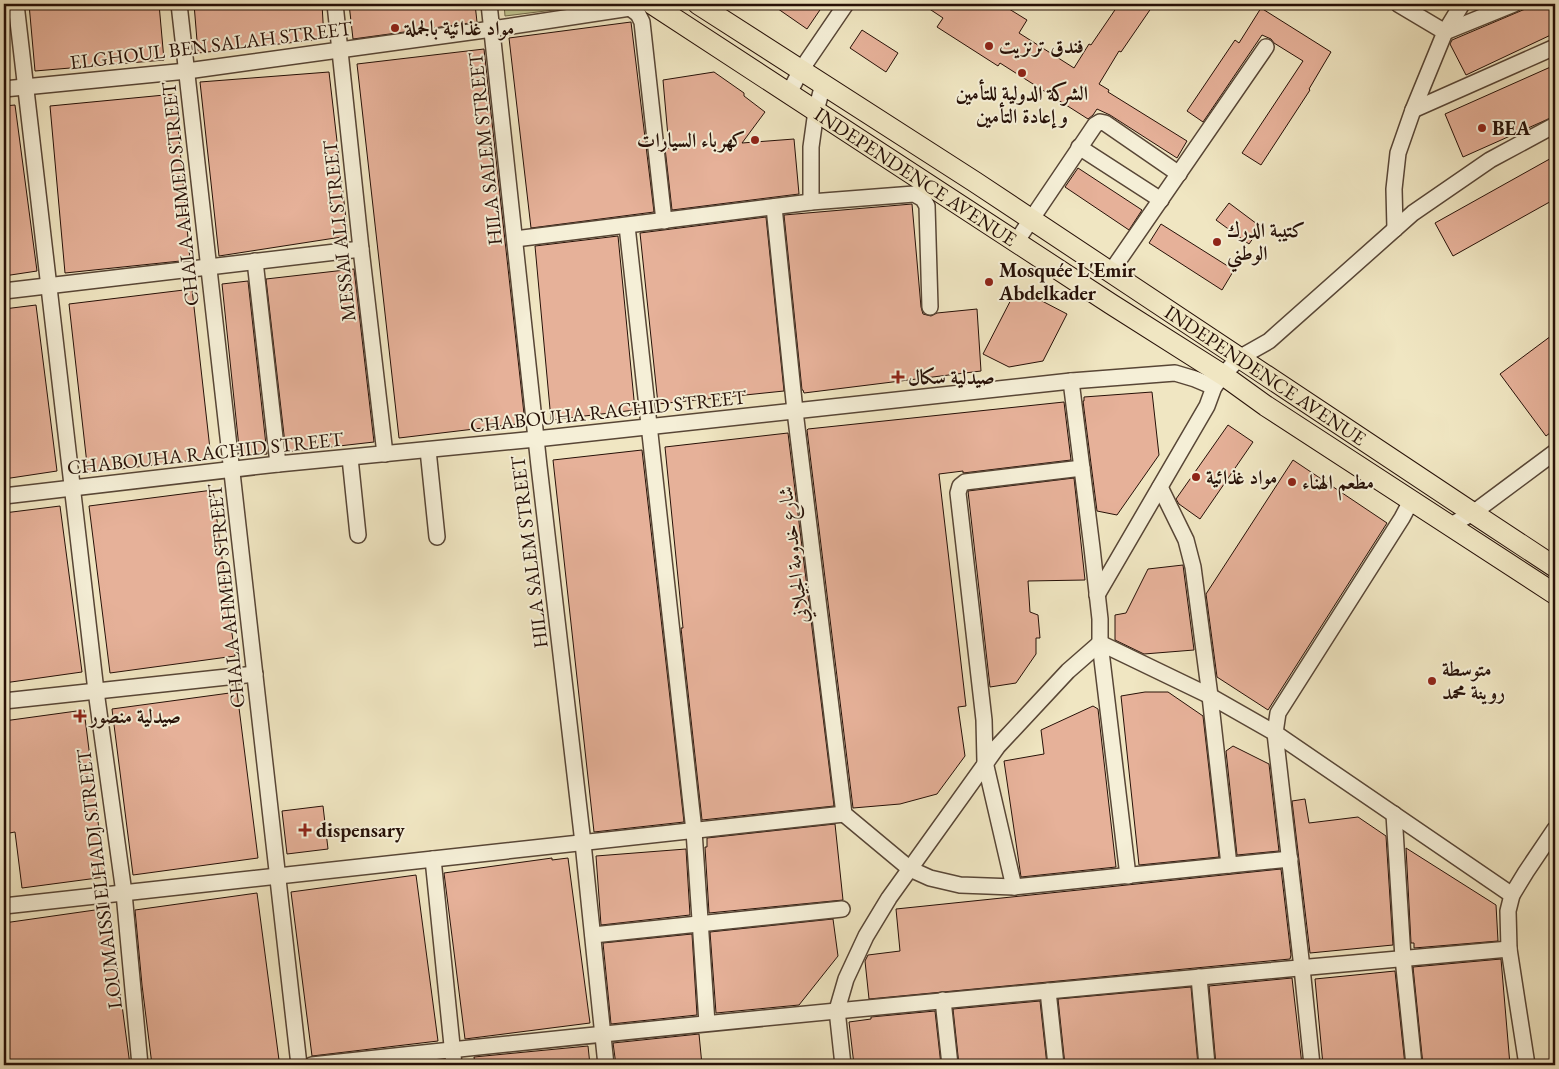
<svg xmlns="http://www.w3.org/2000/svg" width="1559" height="1069" viewBox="0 0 1559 1069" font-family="'EB Garamond',Amiri,serif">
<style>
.green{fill:#c0c38f;stroke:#736a4b}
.building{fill:#e6b199;stroke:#261007}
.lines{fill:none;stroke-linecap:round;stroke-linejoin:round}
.minor-casing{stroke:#584636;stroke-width:18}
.major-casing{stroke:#261007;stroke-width:22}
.minor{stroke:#f5efd7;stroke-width:15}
.major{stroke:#f0e6c2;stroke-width:20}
.poi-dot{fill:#8f2418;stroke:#f5efd7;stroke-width:2}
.labels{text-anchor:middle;stroke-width:4;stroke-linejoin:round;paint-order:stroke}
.poi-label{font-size:20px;font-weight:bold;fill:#261007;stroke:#f5efd7;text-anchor:start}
.street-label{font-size:20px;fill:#261007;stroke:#f5efd7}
</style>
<rect width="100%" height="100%" fill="#f0e6c2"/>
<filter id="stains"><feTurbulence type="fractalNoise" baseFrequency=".004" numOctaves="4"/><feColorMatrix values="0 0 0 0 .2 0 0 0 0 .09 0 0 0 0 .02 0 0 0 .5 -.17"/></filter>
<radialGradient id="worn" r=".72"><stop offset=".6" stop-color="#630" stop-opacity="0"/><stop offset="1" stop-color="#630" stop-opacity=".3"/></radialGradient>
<!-- green -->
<path class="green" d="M504,4H602L505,16Z"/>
<!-- building -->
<g class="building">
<path d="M29,4H159L164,60L35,71Z"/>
<path d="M194,4H322L324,39L198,53Z"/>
<path d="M349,4H475L477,22L353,39Z"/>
<path d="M771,4H824L807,29Z"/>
<path d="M922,4H1001L1027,20L1019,33L1074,68L1089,44L1091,45L1119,4H1154L1121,52L1119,51L1099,84L1109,90L1108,92L1187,141L1177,158L1110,115L1097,109L1093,115L1088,119L1000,63L998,66L937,27L943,18Z"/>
<path d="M1537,4H1555V33L1466,75L1450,44L1452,40Z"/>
<path d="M1261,8L1331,52L1309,89L1310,90L1261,165L1242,153L1303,61L1274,43L1271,39L1262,35L1203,122L1187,111L1235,40L1239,43Z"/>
<path d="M631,22L654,212L531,228L509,38Z"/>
<path d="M862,30L898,53L886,72L850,48Z"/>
<path d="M484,49L525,423L399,438L357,64Z"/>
<path d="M1555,65V116L1463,157L1445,114Z"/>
<path d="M329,72L348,236L219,256L200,82Z"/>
<path d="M714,72L744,93V96L765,112L742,143L794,139L799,194L672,210L665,148H669L663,80Z"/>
<path d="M175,94L190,260L65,273L50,106Z"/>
<path d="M15,105L37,271L4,276V106Z"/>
<path d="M1555,156V199L1453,256L1435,223Z"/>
<path d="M1078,168L1142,210L1129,230L1065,187Z"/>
<path d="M1229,203L1261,227L1249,244L1216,220Z"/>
<path d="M912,204L921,307L923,314L931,316L937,313L977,309L981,371L804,393L803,390H802L784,215Z"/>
<path d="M766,217L784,391L658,404L640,233Z"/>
<path d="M1161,224L1234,270L1222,290L1149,243Z"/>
<path d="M618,236L635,410L551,420L535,246Z"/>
<path d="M354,269L374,442L286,452L266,279Z"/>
<path d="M248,281L267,454L240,457L222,284Z"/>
<path d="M1017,288L1067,314L1043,361L1009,367L983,354Z"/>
<path d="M192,289L211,458L88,473L69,304Z"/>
<path d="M36,305L57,471L4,479V309Z"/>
<path d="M1555,333V429L1546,436L1500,374Z"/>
<path d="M1152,392L1159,455L1117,515L1097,511L1083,401H1084V397Z"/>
<path d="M1064,402L1071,460L963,473V471L939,474L966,706L958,707L965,756L937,794L900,804L853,808L807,430L808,429Z"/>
<path d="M1228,425L1253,442L1200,519L1179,504L1176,499Z"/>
<path d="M788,433L834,806L702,820L681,628H683L665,447Z"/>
<path d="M642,450L684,822L594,832L553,460Z"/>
<path d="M1293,460L1387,523L1268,710L1217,677L1206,594Z"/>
<path d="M1074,478L1085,580L1028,581L1030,612L1038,615L1040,638H1036V654L1016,683L990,687L968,491Z"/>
<path d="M213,490L235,656L110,673L89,506Z"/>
<path d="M60,506L82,672L4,683V513Z"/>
<path d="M1183,565L1194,650L1144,654L1115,640V615L1126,613L1148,569Z"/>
<path d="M237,692L258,858L133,875L112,709Z"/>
<path d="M1145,692H1168L1203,716L1219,857L1139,865L1121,696Z"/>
<path d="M1093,706L1098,709L1116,867L1021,877L1004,761L1044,754L1041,730Z"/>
<path d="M84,710L105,877L22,888L15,832L4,834V721Z"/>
<path d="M1233,746L1269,764L1279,851L1237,855L1226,751Z"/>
<path d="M1305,799L1309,823L1358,817L1386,836L1393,945L1310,953L1292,801Z"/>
<path d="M323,806L328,849L287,854L282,811Z"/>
<path d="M835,824L843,900L709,913L705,847H707V838Z"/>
<path d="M1406,848L1496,905L1498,941L1414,948V943H1411Z"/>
<path d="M686,849L690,915L601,925L596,856Z"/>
<path d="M552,858V860L568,858L590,1023L465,1039L444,873Z"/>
<path d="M1281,869L1291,955L1290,959L869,999L865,961L868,955L900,951L896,909Z"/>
<path d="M416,875L438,1041L312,1056L291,892Z"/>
<path d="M257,893L279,1060L238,1065H152L142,985L135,910Z"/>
<path d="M109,908L130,1065H4V923Z"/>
<path d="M833,919L838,956L799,1005L716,1013L710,932Z"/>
<path d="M692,934L697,1015L611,1024L603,943Z"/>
<path d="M1501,959L1510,1065H1423L1413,967Z"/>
<path d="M1395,971L1405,1065H1323L1315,979Z"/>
<path d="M1292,978L1302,1065H1216L1209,986Z"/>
<path d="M1191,987L1198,1065H1065L1058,999Z"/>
<path d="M1040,1001L1047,1065H959L953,1009Z"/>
<path d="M935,1011L941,1065H854L849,1022L871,1019V1017Z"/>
<path d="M699,1034L702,1065H616L613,1043Z"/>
<path d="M588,1046L590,1065H475L474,1057Z"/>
<path d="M436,1061V1065H397Z"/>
</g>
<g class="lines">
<defs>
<g id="minor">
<path d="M16,4L96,691L124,893L140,1065"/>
<path d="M179,4L299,1065"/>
<path d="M335,4L361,249L385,454"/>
<path d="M489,4L539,466L583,843L606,1065"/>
<path d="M1398,4L1445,32L1514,4"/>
<path d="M630,8L638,14L642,22L664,221"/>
<path d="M4,89L187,71L492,29L630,8"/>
<path d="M789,93L801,70L846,4"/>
<path d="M1413,110L1555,47"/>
<path d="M1079,147L1161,200"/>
<path d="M811,202V147L816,111L823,84"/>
<path d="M774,207L795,411L844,814L910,869L930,878L960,885L1014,887L1290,859"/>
<path d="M627,226L694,831L707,1023"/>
<path d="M1395,229L1394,189L1398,153L1413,110L1445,32L1462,4"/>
<path d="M515,239L811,202L914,194L923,199L927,206L930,307"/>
<path d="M1016,242L1095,125L1100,122L1105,123L1179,174"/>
<path d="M255,261L278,464"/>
<path d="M1110,273L1266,47"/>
<path d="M4,291L361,249"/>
<path d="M1071,381L1092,548L1100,619V643L1128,876"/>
<path d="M428,450L437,537"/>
<path d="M350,458L358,535"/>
<path d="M1160,487L1186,540L1193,567L1210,696L1229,865"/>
<path d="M4,496L278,464L536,439L1071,381L1175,373L1195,379L1214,387"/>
<path d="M1449,526L1473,513L1555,452"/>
<path d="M1097,595L1207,406L1214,387L1223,375L1239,358L1269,341L1413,213L1490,160L1555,125"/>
<path d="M4,701L255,674"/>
<path d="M1394,814L1403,958L1414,1065"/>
<path d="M433,859L454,1065"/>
<path d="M1014,887L985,762L984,720L958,493L960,486L965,482L1082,468"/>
<path d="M4,906L844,814"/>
<path d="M593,935L842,909"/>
<path d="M1199,977L1207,1065"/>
<path d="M1048,991L1056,1065"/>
<path d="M943,1000L950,1065"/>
<path d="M312,1065C710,1021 1109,985 1509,949"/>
<path d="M843,1065L837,1010L846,979L866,936L889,898L998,746L1068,671L1100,643L1210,696L1275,733L1512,895"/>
<path d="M1312,1065L1302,968L1275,733L1278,713L1402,518L1411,501"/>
<path d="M1527,1065L1509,949L1508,911L1512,895L1526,872L1555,829"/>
</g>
<g id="major">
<path id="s1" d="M652,4L1111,304L1223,375L1266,406L1555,594"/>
<path id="s2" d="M698,4L975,182L1473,513L1555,567"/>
</g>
</defs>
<!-- minor casing -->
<use href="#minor" class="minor-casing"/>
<!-- major casing -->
<use href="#major" class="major-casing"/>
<!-- minor -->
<use href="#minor" class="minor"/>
<!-- major -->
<use href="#major" class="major"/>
</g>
<!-- markers -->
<g class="poi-dot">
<circle cx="395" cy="28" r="5"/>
<circle cx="989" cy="46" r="5"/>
<circle cx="1022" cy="73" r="5"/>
<circle cx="1482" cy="128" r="5"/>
<circle cx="755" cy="140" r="5"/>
<circle cx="1217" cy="242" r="5"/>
<circle cx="989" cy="282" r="5"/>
<path d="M895.5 369.5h5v5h5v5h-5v5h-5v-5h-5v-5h5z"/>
<circle cx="1196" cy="477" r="5"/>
<circle cx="1292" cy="482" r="5"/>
<circle cx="1432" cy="681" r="5"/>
<path d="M77.5 708.5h5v5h5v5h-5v5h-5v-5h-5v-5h5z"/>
<path d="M302.5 822.5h5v5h5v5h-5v5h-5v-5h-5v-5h5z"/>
</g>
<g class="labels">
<!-- poi labels -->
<g class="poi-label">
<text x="405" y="35">مواد غذائية بالجملة</text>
<text x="999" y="53">فندق ترنزيت</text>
<text x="1022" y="100" text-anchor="middle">الشركة الدولية للتأمين<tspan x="1022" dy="23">و إعادة التأمين</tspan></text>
<text x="1492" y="135">BEA</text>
<text x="745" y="147" text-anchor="end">كهرباء السيارات</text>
<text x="1227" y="237">كتيبة الدرك<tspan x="1227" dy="23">الوطني</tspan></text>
<text x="999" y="277">Mosquée L'Emir<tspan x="999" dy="23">Abdelkader</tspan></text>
<text x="908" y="384">صيدلية سكال</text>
<text x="1206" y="484">مواد غذائية</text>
<text x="1302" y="489">مطعم الهناء</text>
<text x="1442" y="676">متوسطة<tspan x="1442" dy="23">روينة محمد</tspan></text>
<text x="90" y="723">صيدلية منصور</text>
<text x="316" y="837">dispensary</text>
</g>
<!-- street labels -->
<g class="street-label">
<text transform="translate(211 45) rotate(-7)" y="7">ELGHOUL BEN SALAH STREET</text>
<text transform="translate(485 149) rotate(-96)" y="7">HILA SALEM STREET</text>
<text dy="7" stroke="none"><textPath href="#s1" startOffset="315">INDEPENDENCE AVENUE</textPath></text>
<text transform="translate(180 194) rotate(-96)" y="7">CHALA AHMED STREET</text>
<text transform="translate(339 231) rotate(-96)" y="7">MESSAI ALI STREET</text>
<text dy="7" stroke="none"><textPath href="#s2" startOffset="678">INDEPENDENCE AVENUE</textPath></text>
<text transform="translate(608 411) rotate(-6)" y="7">CHABOUHA RACHID STREET</text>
<text transform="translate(205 453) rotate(-6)" y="7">CHABOUHA RACHID STREET</text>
<text transform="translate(529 552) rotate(-97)" y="7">HILA SALEM STREET</text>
<text transform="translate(793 555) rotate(-97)" y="7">شارع خدومة الجيلاني</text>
<text transform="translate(226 596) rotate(-96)" y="7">CHALA AHMED STREET</text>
<text transform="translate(99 879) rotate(-97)" y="7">LOUMAISSI ELHADJ STREET</text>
</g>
</g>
<!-- margin -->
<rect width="1559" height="1069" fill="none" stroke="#f0e6c2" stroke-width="20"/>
<rect x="5" y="5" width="1549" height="1059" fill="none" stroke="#261007" stroke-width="2.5"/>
<rect x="10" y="10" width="1539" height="1049" fill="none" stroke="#261007"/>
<rect width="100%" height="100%" filter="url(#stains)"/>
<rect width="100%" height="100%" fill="url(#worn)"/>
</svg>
